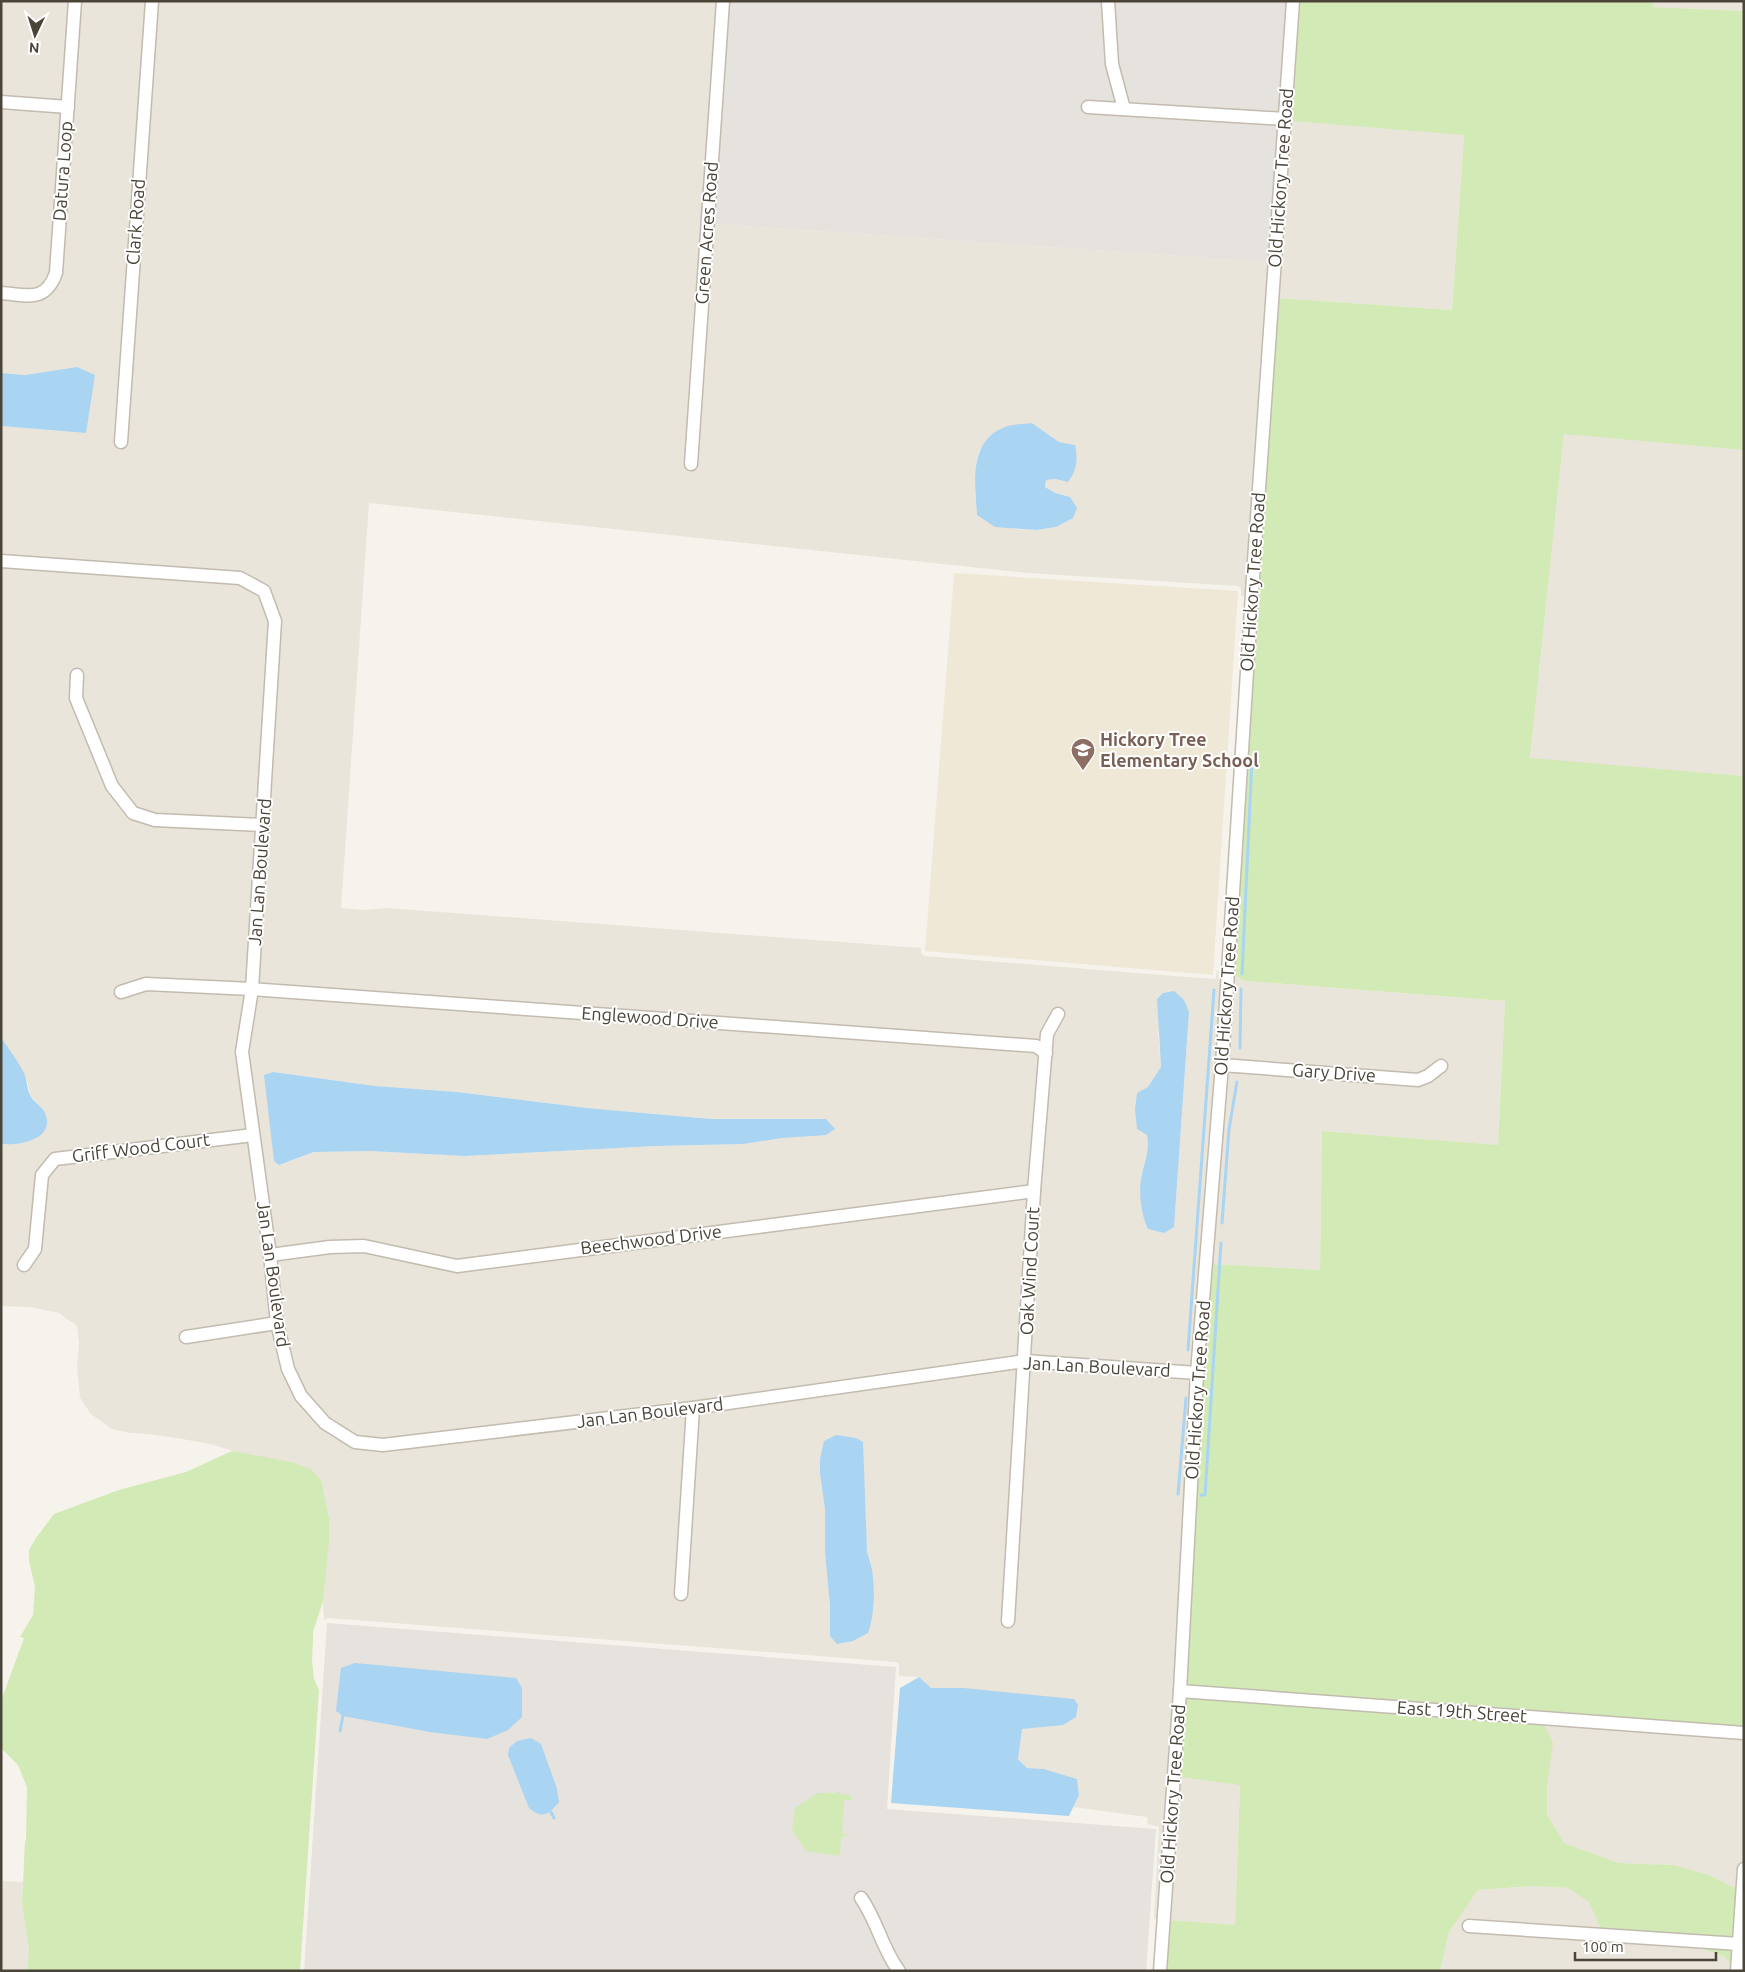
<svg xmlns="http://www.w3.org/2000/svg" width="1745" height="1972" viewBox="0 0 1745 1972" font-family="Ubuntu,sans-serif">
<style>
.residential{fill:#eae5da;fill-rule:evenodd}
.industrial{fill:#e6e2dd}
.education{fill:#efe8d6}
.green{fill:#d2eab5}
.water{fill:#a9d4f2}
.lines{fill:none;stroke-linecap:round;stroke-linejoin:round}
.stream{stroke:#a9d4f2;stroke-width:3}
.minor-casing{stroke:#c2bbae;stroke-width:15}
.minor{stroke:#fff;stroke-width:12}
.labels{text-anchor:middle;stroke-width:4;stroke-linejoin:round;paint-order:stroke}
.street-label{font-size:18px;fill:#4b4439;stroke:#fff}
.education-label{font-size:18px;font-weight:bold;fill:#785e54;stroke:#fff;text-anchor:start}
</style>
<rect width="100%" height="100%" fill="#f6f3ec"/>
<!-- residential -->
<g class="residential">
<path d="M1,1H716L700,223L1268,262L1280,120L1247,596H1241V589L1238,586L1027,573L369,503L341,908L364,910L387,908L921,948V954L925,956L1212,979L1216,978L1217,970L1222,972L1159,1920L1154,1919L1159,1827L1148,1824L1147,1817L1073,1807L1079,1795L1077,1779L1044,1769L1027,1768L1018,1759L1021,1729L1033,1727L964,1688H931L919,1677L899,1676V1664L896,1662L328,1618L324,1620L323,1601L329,1518L321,1479L292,1462L242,1454L211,1444L182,1439L149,1434L130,1433L112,1429L91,1414L80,1398L77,1366L79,1343L77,1326L59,1313L30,1307L1,1306V1144L5,1145L44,1111L30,1095L28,1083L22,1070L1,1037V426L86,433L77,367L25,375L1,373ZM1032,423L1059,442L1075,445L1056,479L1046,480L1045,487L1055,493L1070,497L1056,527L1036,530L1013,529L977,515L975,491L976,464L979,450ZM1184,1000L1189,1013L1174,1227L1164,1233L1148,1229L1141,1176L1149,1146L1147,1135L1148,1088L1161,1067L1158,1032ZM273,1072L375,1086L457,1092L587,1108L711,1119H801L782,1138L744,1144L656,1146L465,1156L370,1151L314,1152L291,1161ZM820,1474L866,1540L867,1552L871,1561L868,1633L853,1641L830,1636V1606L825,1553V1509Z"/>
<path d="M1653,1H1744V11L1652,7Z"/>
<path d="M1290,121L1464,134L1452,310L1277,298Z"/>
<path d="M1564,433L1744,450V776L1530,759Z"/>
<path d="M1233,975L1246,981L1505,1001L1498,1145L1322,1131L1320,1270L1212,1264Z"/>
<path d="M1543,1723L1744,1737V1889L1731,1886L1709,1875L1674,1865L1619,1863L1564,1843L1547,1814V1785Z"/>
<path d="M1179,1777L1240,1784L1235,1926L1168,1920Z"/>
<path d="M1,1881L23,1882L22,1904L29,1950L27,1971H1Z"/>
<path d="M1532,1886L1568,1888L1590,1902L1601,1929L1693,1942L1706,1950L1725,1957L1735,1971H1440L1449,1932L1478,1890Z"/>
</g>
<!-- industrial -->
<g class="industrial">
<path d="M716,1H1289L1268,262L699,223Z"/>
<path d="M327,1623L896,1667L887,1809L1156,1829L1146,1971H304Z"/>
</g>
<!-- education -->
<path class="education" d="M954,573L1238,591L1213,975L925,951Z"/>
<!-- green -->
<g class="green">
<path d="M1299,1H1653V7L1744,11V450L1564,434L1530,758L1744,776V1737L1544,1724L1553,1743L1547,1785V1814L1564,1843L1619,1863L1674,1865L1709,1875L1731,1886L1744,1889V1971H1735L1725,1957L1706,1950L1693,1942L1601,1929L1589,1902L1568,1888L1532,1886L1478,1890L1449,1932L1440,1971H1165L1168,1920L1235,1925L1240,1785L1179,1777L1202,1373L1212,1264L1320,1270L1322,1131L1498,1145L1505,1001L1246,981L1233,975L1277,298L1452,310L1464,135L1290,121Z"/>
<path d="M232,1451L292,1462L310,1469L321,1479L329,1518V1541L323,1601L313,1632V1641L312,1661L314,1679L319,1690L300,1971H27L29,1950L22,1904L25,1841L26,1840L27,1787L18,1765L1,1748V1701L24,1638L20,1637L33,1615L35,1587L29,1561V1550L36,1538L54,1514L119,1490L186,1472Z"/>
<path d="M829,1792L836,1794L837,1792H840V1794L850,1795L852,1797L851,1800H844L842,1833L850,1836L841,1837L840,1856L806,1851L792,1830L795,1808L818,1793H829Z"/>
</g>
<!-- water -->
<g class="water">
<path d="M77,367L95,375L86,433L1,426V373L25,375Z"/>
<path d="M1032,423L1059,442L1075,445C1078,459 1077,470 1068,482L1056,479L1046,480L1045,487L1055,493L1070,497L1077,508L1073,518L1056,527L1036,530L995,527L977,515C975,484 968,441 1005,427C1013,424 1024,424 1032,423Z"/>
<path d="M1174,991L1184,1000L1189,1012L1174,1227L1164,1233L1148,1229C1141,1214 1138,1191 1142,1174C1145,1160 1150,1149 1147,1135L1137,1129L1135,1109L1137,1093L1148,1087L1161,1067L1157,999L1163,993Z"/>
<path d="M1,1037C8,1048 18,1061 24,1073C27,1080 27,1089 30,1095C33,1102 42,1106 45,1113C56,1139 20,1146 1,1144Z"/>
<path d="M273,1072L375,1086L457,1092L587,1108L711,1119H826L835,1129L826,1135L782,1138L744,1144L656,1146L465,1156L370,1151L314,1152L279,1165L274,1161L264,1075Z"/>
<path d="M836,1435L856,1438L863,1442L867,1552C876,1574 876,1610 868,1633L853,1641L837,1644L830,1636V1606L825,1553V1509L820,1474V1459L824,1441Z"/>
<path d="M355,1663L516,1678L522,1688V1717L508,1730L487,1739L430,1732L343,1716L336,1711L341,1668Z"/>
<path d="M919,1677L931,1688H964L1074,1699L1078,1705L1076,1717L1063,1725L1022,1729L1018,1759L1027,1768L1044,1769L1077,1779L1079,1795L1069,1816L891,1803L900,1688Z"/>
<path d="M531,1738L541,1744L557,1789L559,1802C549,1814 543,1820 529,1808L508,1755L509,1748L517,1741Z"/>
</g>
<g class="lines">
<!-- stream -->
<g class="stream">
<path d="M1242,974L1252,760"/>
<path d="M1240,1048L1241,989"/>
<path d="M1222,1223L1229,1129L1237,1082"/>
<path d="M1188,1350L1214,990"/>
<path d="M1178,1494L1186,1398"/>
<path d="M1201,1495H1205L1221,1243"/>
<path d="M340,1731L343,1716"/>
<path d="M551,1812L554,1818"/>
</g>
<defs>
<g id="minor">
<path d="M1108,1L1112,64L1124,109"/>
<path d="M1,102L68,107"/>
<path d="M1088,107L1285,119"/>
<path d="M1,293C28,295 45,303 56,273L75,1"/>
<path d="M121,442L152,1"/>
<path d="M691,464L723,1"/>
<path d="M1,561L240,578L264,591L275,621L252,989L242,1052L270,1255L277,1323L288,1369L301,1396L325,1423L355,1442L383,1445L693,1408L1025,1361L1197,1373"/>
<path d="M77,675L76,698L112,786L133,813L155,820L263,825"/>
<path d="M121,992L146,984L252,989L1036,1046L1046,1053"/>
<path d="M1222,1065L1418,1080L1428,1076L1441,1066"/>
<path d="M270,1255L330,1247L364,1246L457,1266L1034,1191"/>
<path d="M24,1265L35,1249L42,1175L55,1159L253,1135"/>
<path d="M186,1337L277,1323"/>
<path d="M681,1594L693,1408"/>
<path d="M1008,1621L1034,1191L1047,1034L1058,1014"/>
<path d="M1180,1691L1744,1733"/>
<path d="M861,1898C877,1920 882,1949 899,1971"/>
<path d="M1469,1926L1739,1944"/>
<path d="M1160,1971L1180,1691L1197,1373L1222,1065L1255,546L1293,1"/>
<path d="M1737,1971L1744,1869"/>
</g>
</defs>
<!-- minor casing -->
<use href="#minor" class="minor-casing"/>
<!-- minor -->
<use href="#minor" class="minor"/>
</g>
<!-- icons -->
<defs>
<symbol id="school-pin" viewBox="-11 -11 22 30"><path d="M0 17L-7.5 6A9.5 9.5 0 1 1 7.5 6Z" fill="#8d6e63" stroke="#fff"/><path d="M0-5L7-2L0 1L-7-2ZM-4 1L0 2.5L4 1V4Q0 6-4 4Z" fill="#fff"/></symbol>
</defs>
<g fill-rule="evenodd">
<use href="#school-pin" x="1069" y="736" width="28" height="38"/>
</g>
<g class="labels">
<!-- street labels -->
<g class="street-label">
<text transform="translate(63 171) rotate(-86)" y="6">Datura Loop</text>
<text transform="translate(1281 178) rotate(-86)" y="6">Old Hickory Tree Road</text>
<text transform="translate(136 222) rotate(-86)" y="6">Clark Road</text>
<text transform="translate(707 233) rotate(-86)" y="6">Green Acres Road</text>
<text transform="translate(1253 582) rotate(-86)" y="6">Old Hickory Tree Road</text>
<text transform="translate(260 872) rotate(-86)" y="6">Jan Lan Boulevard</text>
<text transform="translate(1227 986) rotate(-86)" y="6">Old Hickory Tree Road</text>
<text transform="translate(650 1018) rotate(4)" y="6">Englewood Drive</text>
<text transform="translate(1334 1073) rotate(4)" y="6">Gary Drive</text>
<text transform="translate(141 1148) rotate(-7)" y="6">Griff Wood Court</text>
<text transform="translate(651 1240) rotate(-7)" y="6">Beechwood Drive</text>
<text transform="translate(1030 1271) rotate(-87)" y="6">Oak Wind Court</text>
<text transform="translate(273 1274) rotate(82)" y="6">Jan Lan Boulevard</text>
<text transform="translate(1097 1367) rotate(3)" y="6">Jan Lan Boulevard</text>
<text transform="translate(1198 1390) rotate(-86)" y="6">Old Hickory Tree Road</text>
<text transform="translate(650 1413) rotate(-7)" y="6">Jan Lan Boulevard</text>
<text transform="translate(1462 1712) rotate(4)" y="6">East 19th Street</text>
<text transform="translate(1173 1794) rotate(-86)" y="6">Old Hickory Tree Road</text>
</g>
<!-- education labels -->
<g class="education-label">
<text x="1100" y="746">Hickory Tree<tspan x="1100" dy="21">Elementary School</tspan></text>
</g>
</g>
<!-- border -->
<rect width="1745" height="1972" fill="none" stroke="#4b4439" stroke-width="5"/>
<!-- north arrow -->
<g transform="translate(35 35) rotate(184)" stroke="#ffffff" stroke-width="4" paint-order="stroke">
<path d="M0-4L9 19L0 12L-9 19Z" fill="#4b4439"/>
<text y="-8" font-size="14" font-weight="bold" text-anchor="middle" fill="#4b4439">N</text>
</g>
<!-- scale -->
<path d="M1575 1952v8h141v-8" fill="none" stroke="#4b4439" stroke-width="2.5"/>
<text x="1582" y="1952" font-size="15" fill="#4b4439" stroke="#ffffff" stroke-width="4" paint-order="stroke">100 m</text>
</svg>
